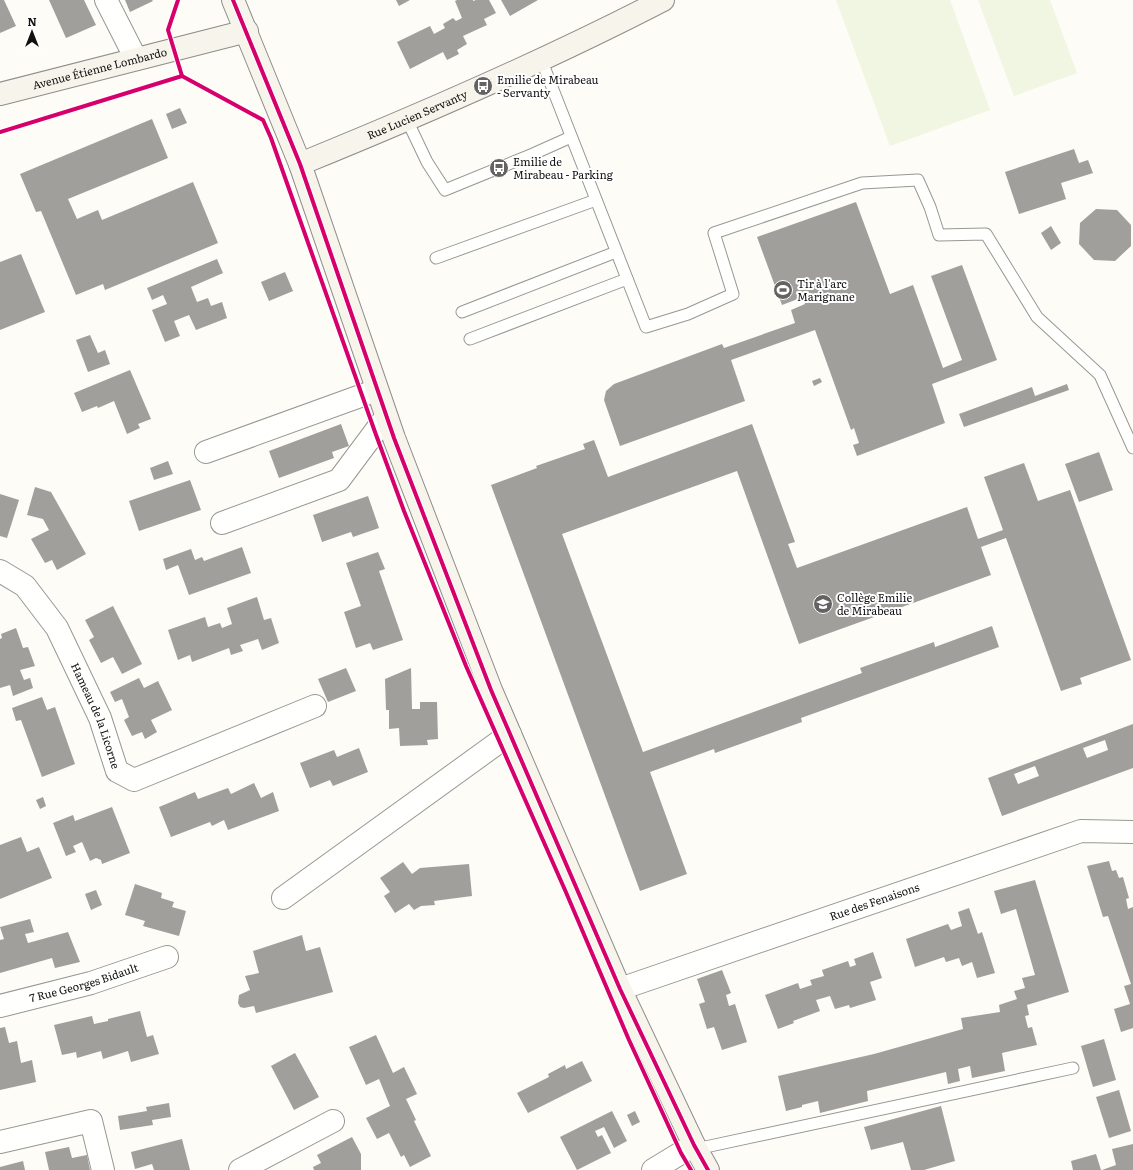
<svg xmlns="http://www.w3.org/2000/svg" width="1133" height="1170" viewBox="0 0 1133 1170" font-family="Literata,serif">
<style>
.pitch{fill:#f0f6e1}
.building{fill:#a19f9c;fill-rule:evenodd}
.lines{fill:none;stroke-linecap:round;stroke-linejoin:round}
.lane-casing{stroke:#979795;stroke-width:13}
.street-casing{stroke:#979795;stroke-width:24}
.secondary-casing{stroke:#8e8d8b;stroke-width:24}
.lane{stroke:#fffffe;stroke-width:11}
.street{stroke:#fffffe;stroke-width:22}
.secondary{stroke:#f6f4eb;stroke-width:22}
.cycleway-casing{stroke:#fff;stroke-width:6}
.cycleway{stroke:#d6006c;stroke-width:4}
.labels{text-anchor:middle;stroke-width:4;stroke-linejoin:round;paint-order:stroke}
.street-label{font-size:11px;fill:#111;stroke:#fff}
.poi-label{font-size:11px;fill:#111;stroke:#fff;text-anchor:start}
</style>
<rect width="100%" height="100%" fill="#fdfcf7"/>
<!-- pitch -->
<g class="pitch">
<path d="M836,0H950L990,110L890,146Z"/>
<path d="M978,0H1050L1077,73L1014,96Z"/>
</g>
<!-- building -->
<g class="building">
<path d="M0,0H4L16,26L0,33Z"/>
<path d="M49,0H84L96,25L66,38Z"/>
<path d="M125,0H152L153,1L130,12Z"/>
<path d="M396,0H410L399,6Z"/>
<path d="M457,0H473V1L476,0H489L496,13L484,19L487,25L463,36L467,44L457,50L459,54L447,60L443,52L410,69L397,42L430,26L434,34L445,28L443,24L453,18L456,21L462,18L455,1Z"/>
<path d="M501,0H538L510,16Z"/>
<path d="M180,108L187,123L172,129L166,114Z"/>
<path d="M152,119L168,158L68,199L77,219L98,210L102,220L193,182L218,243L105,290L103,284L76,295L41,211L36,212L20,174Z"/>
<path d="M1074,149L1079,163L1088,160L1093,173L1061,183L1066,199L1019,214L1005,172Z"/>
<path d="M856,202L890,294L913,285L943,368L962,360L931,276L962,265L997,360L932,384L945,423L857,456L853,445L859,443L854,428L851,430L815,330L731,360L745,401L620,446L604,400L606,391L614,384L722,344L724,348L795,323L791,310L805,304L803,297L782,305L757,237Z"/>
<path d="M1096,209L1117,210L1131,225V246L1115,261L1094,260L1079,244L1080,223Z"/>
<path d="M1051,226L1061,243L1051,250L1041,233Z"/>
<path d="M21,254L45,312L0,330V262Z"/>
<path d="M217,259L223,273L191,287L197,302L208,298L211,306L222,302L227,318L196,330L189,315L174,321L180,336L165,342L152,310L167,304L163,295L152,300L147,288Z"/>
<path d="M285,272L293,291L269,301L261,282Z"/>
<path d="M90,335L98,353L105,350L110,364L88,372L76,340Z"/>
<path d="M130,370L151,419L138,424L140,428L127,434L114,401L98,408L97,406L82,412L74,393Z"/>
<path d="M820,378L822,382L814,386L812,381Z"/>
<path d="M1067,384L1069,390L964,427L959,414L1032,387L1035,396Z"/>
<path d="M341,424L349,446L332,452L334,458L279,478L269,451Z"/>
<path d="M752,424L795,542L788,544L797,568L967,507L978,539L1003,530L984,477L1024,463L1038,501L1070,490L1131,660L1080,678L1082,684L1061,691L1006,538L981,547L991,575L799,644L737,471L562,534L643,752L862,673L860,668L934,642L935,647L992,626L999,647L801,718L802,722L715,753L714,749L650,772L687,874L640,891L491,485L537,468L536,466L585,449L583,444L594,440L608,477Z"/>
<path d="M1099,452L1113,490L1079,502L1065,464Z"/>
<path d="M168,461L173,474L154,480L150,468Z"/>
<path d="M190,480L201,510L139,531L129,501Z"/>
<path d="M35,487L51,492L86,554L57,570L52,560L45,563L31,539L49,530L43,519L27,515Z"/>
<path d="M0,494L19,500L7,538L0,536Z"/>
<path d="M368,496L379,528L353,537L351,532L322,542L313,515Z"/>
<path d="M242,547L251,573L189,595L178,565L166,570L163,559L191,549L195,560L202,557L204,561Z"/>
<path d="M378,552L385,569L379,571L403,640L373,650L370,643L356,648L344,612L361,606L346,563Z"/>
<path d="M257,597L264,620L271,618L279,643L262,650L258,639L240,645L243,651L231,655L229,648L192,662L190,655L178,660L168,630L205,617L208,627L220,623L222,628L232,624L227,608Z"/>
<path d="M113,606L142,664L122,674L113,657L101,663L89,640L94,637L85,620Z"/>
<path d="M16,628L23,648L28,647L35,666L20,670L24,680L30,678L33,688L13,696L10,685L0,688V639L2,638L1,634Z"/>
<path d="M346,668L356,691L328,702L318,679Z"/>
<path d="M411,668L412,709H420V702H437L438,739L427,740L428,745L400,746L399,728L389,729V710H386L385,679Z"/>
<path d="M139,678L144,688L158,681L172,710L151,720L157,732L145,739L142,732L132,736L124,720L129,717L122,699L115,702L110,692Z"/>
<path d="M42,697L47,710L55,707L75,764L42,777L21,720L16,721L12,708Z"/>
<path d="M1133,724V768L1002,816L988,778ZM1105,740L1108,750L1087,758L1083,748ZM1035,766L1039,776L1018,784L1014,774Z"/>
<path d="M359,748L368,772L333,786L330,780L310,788L300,763L334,750L337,757Z"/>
<path d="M254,783L261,798L273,792L279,811L228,830L224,820L212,826L210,822L171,837L159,807L195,792L198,799L228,788L231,794Z"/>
<path d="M43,797L46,806L40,809L36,800Z"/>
<path d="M112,807L130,853L102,864L101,860L96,858L90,861L82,842L73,846L76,852L66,856L53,823L73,815L75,821Z"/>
<path d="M21,837L27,852L39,847L52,878L0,899V845Z"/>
<path d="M1109,861L1112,871L1116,870L1119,878L1123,877L1129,898L1126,899L1128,909L1133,907V1028L1121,1032L1114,1009L1130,1004L1124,986L1131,984L1108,916L1103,917L1087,866Z"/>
<path d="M403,862L412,874L420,868L469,864L472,896L434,901L435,905L421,906L414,910L409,904L395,913L384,896L390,892L380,878Z"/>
<path d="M1035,880L1069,992L1027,1005L1029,1015L1025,1016L1028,1028L1032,1027L1037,1045L1002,1053L1005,1071L972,1078L970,1066L958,1069L960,1081L948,1084L946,1072L867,1091L868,1101L820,1113L818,1101L802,1105V1107L786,1111L778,1076L874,1054L963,1029L961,1018L1000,1012L999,1005L1017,999L1014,991L1025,988L1022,978L1035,975L1016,909L1001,914L994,891Z"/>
<path d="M135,884L162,893L161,898L174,902L172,907L186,911L179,936L143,926L145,921L125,915Z"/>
<path d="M96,890L102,905L91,910L85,894Z"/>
<path d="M969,908L978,934L982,932L995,973L977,978L972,962L962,966L959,958L946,962L944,957L915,967L906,939L948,924L951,930L962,926L958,912Z"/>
<path d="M30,919L34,932L25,934L28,943L68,932L80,962L55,968L52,958L0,973V940L4,939L0,927Z"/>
<path d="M302,935L306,951L320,947L333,992L256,1013L254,1006L244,1008L240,1007L238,1003L239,995L250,990L245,976L259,973L253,951Z"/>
<path d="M873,952L882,978L870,982L876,1000L850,1008L849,1005L835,1009L830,996L816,1000L820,1011L793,1021L794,1023L778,1029L765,995L798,983L800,989L812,985L810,980L824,976L822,970L848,961L850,967L856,965L854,959Z"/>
<path d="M722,970L731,993L726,995L729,1006L735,1004L747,1042L722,1050L714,1027L707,1029L699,1004L705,1002L697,979Z"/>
<path d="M140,1011L147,1037L153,1035L159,1054L131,1062L128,1051L103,1059L101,1051L77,1058L76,1052L62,1055L54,1025L92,1016L94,1024L108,1021V1019Z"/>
<path d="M5,1027L9,1043L17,1041L21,1063L32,1060L36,1082L0,1090V1028Z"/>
<path d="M376,1035L393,1073L404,1067L417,1094L406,1099L416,1120L414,1121L431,1156L410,1167L404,1155L401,1157L389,1133L377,1139L366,1118L390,1106L379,1079L366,1085L349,1047Z"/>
<path d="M1104,1039L1116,1080L1093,1087L1081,1046Z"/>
<path d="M295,1053L319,1097L294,1110L271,1066Z"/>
<path d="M582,1061L592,1081L528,1113L517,1093L549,1077L548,1074L565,1065L566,1069Z"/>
<path d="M1119,1090L1131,1131L1109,1138L1096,1097Z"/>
<path d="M169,1103L171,1117L152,1120L153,1125L120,1130L118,1116L147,1111L146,1107Z"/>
<path d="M941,1106L955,1161L924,1170H911L903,1142L871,1150L864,1127Z"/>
<path d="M612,1111L627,1141L614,1148L604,1127L595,1131L598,1137L602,1135L611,1153L577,1170L560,1137Z"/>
<path d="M635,1111L640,1122L632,1126L627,1115Z"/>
<path d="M352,1137L361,1154V1170H314L313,1167L321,1163L317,1155Z"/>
<path d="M182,1139L190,1170H154L152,1164L135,1169L131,1152Z"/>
<path d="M1133,1144V1170H1102L1116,1165L1112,1149Z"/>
<path d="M69,1147L72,1158L87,1155L90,1170H49L45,1152Z"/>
<path d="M1096,1154L1101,1170H1073L1071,1161Z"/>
<path d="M23,1161L25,1170H0V1167Z"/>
</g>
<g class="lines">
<defs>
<g id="lane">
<path d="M541,59L646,327L688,314L733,294L714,233L862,183L918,180L930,207L939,235L986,234L1037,317L1100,375L1133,448"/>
<path d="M407,120L427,162L445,190L533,154L571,137"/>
<path d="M436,258L596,200"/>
<path d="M462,312L616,252"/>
<path d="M470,339L627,279"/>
<path d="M696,1149L1073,1068"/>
</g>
<g id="street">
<path d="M106,0L136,59"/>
<path d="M206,452L377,390"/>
<path d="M222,523L339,480L386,417"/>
<path id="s1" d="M0,571L25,586L57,628L100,718L117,771L134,780L315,706"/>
<path d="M283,898L510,734"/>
<path id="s2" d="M620,989L1081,831L1133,832"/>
<path id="s3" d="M0,1006L91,983L167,957"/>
<path d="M0,1142L91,1121L103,1170"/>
<path d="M240,1170L333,1121"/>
<path d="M653,1170L694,1145"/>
</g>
<g id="secondary">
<path d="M233,0L300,164L394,438L491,690L620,989L694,1145L708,1170"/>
<path id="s4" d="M0,94L247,31"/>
<path id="s5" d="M300,164C423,114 545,61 663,0"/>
</g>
</defs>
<!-- lane casing -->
<use href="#lane" class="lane-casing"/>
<!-- street casing -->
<use href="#street" class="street-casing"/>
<!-- secondary casing -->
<use href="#secondary" class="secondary-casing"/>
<!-- lane -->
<use href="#lane" class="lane"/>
<!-- street -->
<use href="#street" class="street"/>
<!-- secondary -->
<use href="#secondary" class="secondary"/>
<defs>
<g id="cycleway">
<path d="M178,0L168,30L182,76"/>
<path d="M233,0L300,164L394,438L491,690L620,989L694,1145L708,1170"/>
<path d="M0,132L182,76L263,120L271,138L375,432L404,511L466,666L565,890L629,1040L681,1153L691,1170"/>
</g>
</defs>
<!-- cycleway casing -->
<use href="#cycleway" class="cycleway-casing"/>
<!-- cycleway -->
<use href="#cycleway" class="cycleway"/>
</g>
<!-- icons -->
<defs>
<symbol id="bus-disc" viewBox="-11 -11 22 22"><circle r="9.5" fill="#646362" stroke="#fff"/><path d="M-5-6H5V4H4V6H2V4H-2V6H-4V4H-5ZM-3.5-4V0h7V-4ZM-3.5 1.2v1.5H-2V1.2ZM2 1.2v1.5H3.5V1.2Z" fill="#fff"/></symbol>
<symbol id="stadium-disc" viewBox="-11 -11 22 22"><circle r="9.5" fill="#646362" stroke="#fff"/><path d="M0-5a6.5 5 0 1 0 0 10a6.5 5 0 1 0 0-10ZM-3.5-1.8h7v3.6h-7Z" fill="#fff"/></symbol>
<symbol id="school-disc" viewBox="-11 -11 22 22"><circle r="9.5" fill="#646362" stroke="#fff"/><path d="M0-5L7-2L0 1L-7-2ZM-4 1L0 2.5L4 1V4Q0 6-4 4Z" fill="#fff"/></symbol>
</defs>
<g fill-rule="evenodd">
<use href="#bus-disc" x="472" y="75" width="22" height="22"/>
<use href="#bus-disc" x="488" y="157" width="22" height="22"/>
<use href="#stadium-disc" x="772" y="279" width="22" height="22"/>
<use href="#school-disc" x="812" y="593" width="22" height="22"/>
</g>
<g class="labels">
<!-- street labels -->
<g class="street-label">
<text dy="4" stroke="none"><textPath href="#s4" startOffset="103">Avenue Étienne Lombardo</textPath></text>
<text dy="4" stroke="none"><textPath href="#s5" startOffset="127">Rue Lucien Servanty</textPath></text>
<text dy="4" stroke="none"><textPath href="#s1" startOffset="178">Hameau de la Licorne</textPath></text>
<text dy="4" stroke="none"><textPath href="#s2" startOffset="269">Rue des Fenaisons</textPath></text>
<text dy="4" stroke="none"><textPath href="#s3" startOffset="87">7 Rue Georges Bidault</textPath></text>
</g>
<!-- poi labels -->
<g class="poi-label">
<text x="497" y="84">Emilie de Mirabeau<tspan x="497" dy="13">- Servanty</tspan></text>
<text x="513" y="166">Emilie de<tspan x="513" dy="13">Mirabeau - Parking</tspan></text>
<text x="797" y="288">Tir à l'arc<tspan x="797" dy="13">Marignane</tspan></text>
<text x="837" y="602">Collège Emilie<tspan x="837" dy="13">de Mirabeau</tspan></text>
</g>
</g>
<!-- north arrow -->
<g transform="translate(32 32)" stroke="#ffffff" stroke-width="3" paint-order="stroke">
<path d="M0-3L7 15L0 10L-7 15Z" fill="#111111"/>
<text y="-6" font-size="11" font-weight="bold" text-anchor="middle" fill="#111111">N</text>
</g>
</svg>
